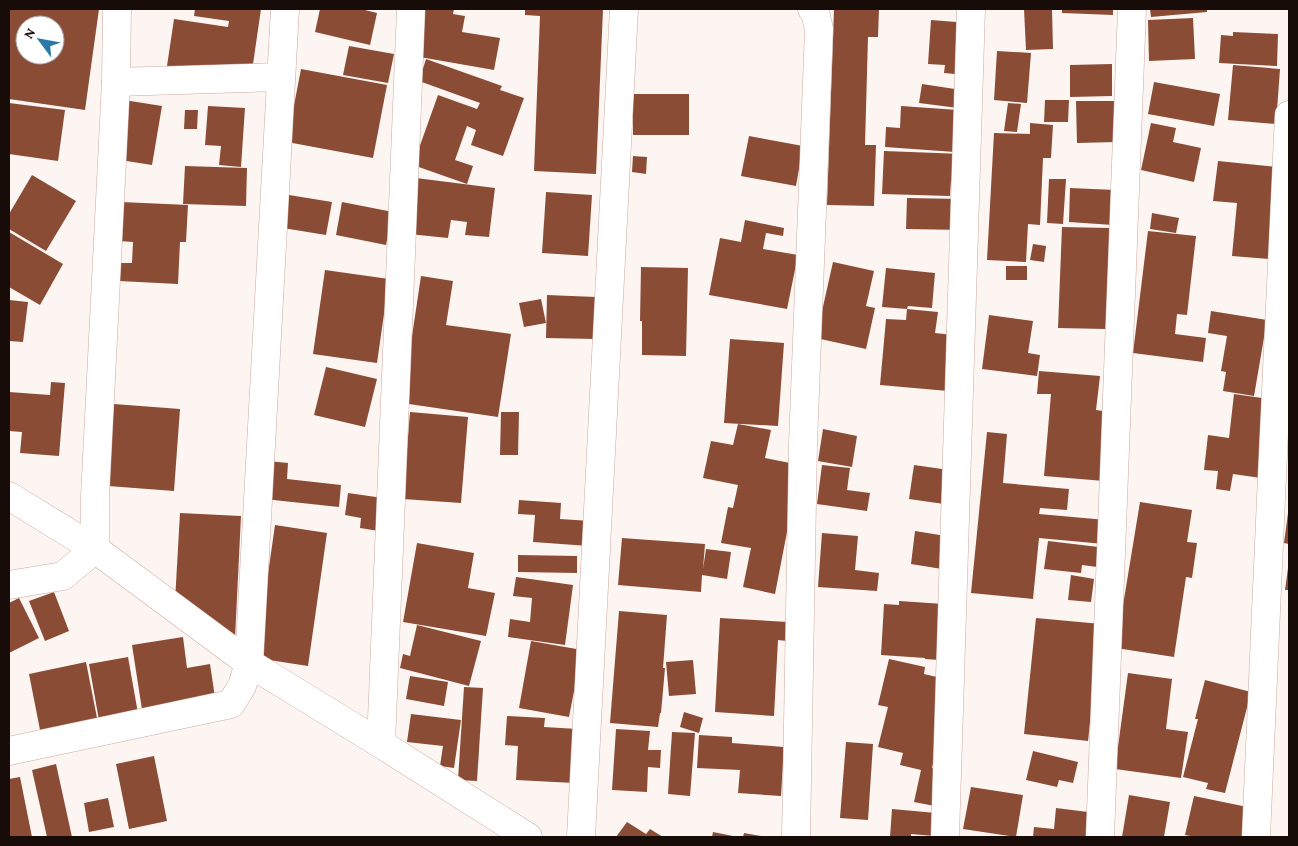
<svg xmlns="http://www.w3.org/2000/svg" width="1298" height="846" viewBox="0 0 1298 846" font-family="'Crimson Pro',serif">
<style>
.building{fill:#8b4c36;fill-rule:evenodd}
.lines{fill:none;stroke-linecap:round;stroke-linejoin:round}
.minor-casing{stroke:#ccaa9f;stroke-width:29}
.minor{stroke:#fff;stroke-width:28}
</style>
<rect width="100%" height="100%" fill="#fcf5f2"/>
<!-- building -->
<g class="building">
<path d="M9,9H99L85,110L9,99ZM25,25H55V55H25Z"/>
<path d="M195,9H261L251,78L167,66L174,19L228,27L229,21L194,16Z"/>
<path d="M320,9H361L377,13L370,45L315,32Z"/>
<path d="M422,9H454L453,14L465,16L462,32L500,38L494,70L414,56Z"/>
<path d="M525,9H603L596,174L534,171L540,16L525,15Z"/>
<path d="M834,9H879L878,37H868L865,145H876L874,206L827,205Z"/>
<path d="M1024,9H1052L1053,49L1026,50Z"/>
<path d="M1062,9H1113V15L1062,13Z"/>
<path d="M1150,9H1207V12L1151,17Z"/>
<path d="M1193,18L1195,59L1149,61L1148,20Z"/>
<path d="M931,20L969,23L966,75L944,73L945,65L928,64Z"/>
<path d="M1233,32L1278,34L1277,66L1219,63L1221,35L1233,36Z"/>
<path d="M349,46L394,54L388,83L343,75Z"/>
<path d="M997,51L1031,53L1027,103L994,100Z"/>
<path d="M426,59L502,86L500,90L524,98L503,156L471,145L476,130L467,126L455,160L473,166L467,184L413,165L438,95L477,109L480,103L419,81Z"/>
<path d="M1112,64V96L1070,97V65Z"/>
<path d="M1233,65L1280,69L1276,124L1228,120Z"/>
<path d="M301,69L387,85L373,158L287,142Z"/>
<path d="M1154,82L1220,94L1214,126L1148,114Z"/>
<path d="M922,84L968,91L966,109L919,103Z"/>
<rect x="633" y="94" width="56" height="41"/>
<path d="M124,100L162,106L152,165L114,159Z"/>
<path d="M1045,100H1069L1068,122H1044Z"/>
<path d="M1076,101H1115L1116,142L1077,143Z"/>
<path d="M9,103L65,110L58,161L9,154Z"/>
<path d="M1008,103L1021,104L1017,132L1004,131Z"/>
<path d="M208,106L245,108L241,167L219,165L221,146L205,145Z"/>
<path d="M901,106L958,110L955,152L885,147L886,127L900,128Z"/>
<path d="M185,110H198L197,129H184Z"/>
<path d="M1030,123L1053,125L1051,158H1043L1040,225L1028,224L1026,262L987,260L994,133L1030,134Z"/>
<path d="M1151,123L1176,128L1173,142L1201,148L1194,182L1141,170Z"/>
<path d="M749,136L803,146L796,186L741,176Z"/>
<path d="M884,151L963,154L961,180H951L950,196L882,194Z"/>
<path d="M633,156L647,157L646,174L632,172Z"/>
<path d="M1218,161L1278,167L1269,259L1232,256L1237,203L1213,201Z"/>
<path d="M185,166L247,168L246,206L183,204Z"/>
<path d="M32,175L76,201L46,251L9,229V214Z"/>
<path d="M416,178L495,188L489,237L465,235L467,222L451,220L448,238L409,234Z"/>
<path d="M1049,179H1066L1063,224L1047,223Z"/>
<path d="M1070,188L1115,190L1113,225L1069,222Z"/>
<path d="M546,192L592,195L588,256L542,253Z"/>
<path d="M289,195L332,202L326,235L283,228Z"/>
<path d="M907,198L963,199V230L906,229Z"/>
<path d="M121,202L188,205L186,242H180L178,284L119,281L120,263H132L133,242L119,241Z"/>
<path d="M342,202L393,212L386,245L336,235Z"/>
<path d="M1152,213L1179,218L1176,233L1150,229Z"/>
<path d="M745,220L784,228L783,236L766,233L763,249L798,255L787,309L709,295L720,238L741,242Z"/>
<path d="M1062,227L1110,228L1106,329L1058,328Z"/>
<path d="M1148,231L1196,236L1187,315L1177,314L1175,334L1206,338L1203,362L1133,353Z"/>
<path d="M9,232L63,264L40,305L9,287Z"/>
<path d="M1033,244L1046,246L1044,262L1030,260Z"/>
<path d="M833,262L874,271L866,306L875,308L866,349L816,338Z"/>
<rect x="1006" y="266" width="21" height="14"/>
<path d="M641,267L688,268L686,356L642,355V321H640Z"/>
<path d="M886,268L935,273L932,308L908,306L907,309L882,307Z"/>
<path d="M325,270L389,279L377,363L313,354Z"/>
<path d="M421,276L453,281L446,325L511,334L498,417L402,403Z"/>
<path d="M547,295L596,297L595,339L546,338Z"/>
<path d="M541,299L546,323L524,327L519,303Z"/>
<path d="M9,300L28,302L23,342L9,341Z"/>
<path d="M907,309L938,312L935,333L953,335L948,391L880,385L886,319L906,320Z"/>
<path d="M1211,311L1267,320L1254,396L1223,391L1226,372L1221,371L1227,336L1208,333Z"/>
<path d="M989,315L1033,321L1028,353L1040,355L1037,376L982,369Z"/>
<path d="M730,339L784,343L778,426L724,423Z"/>
<path d="M326,367L377,379L365,427L314,415Z"/>
<path d="M1039,371L1100,376L1096,410L1110,412L1104,481L1044,476L1051,394H1037Z"/>
<path d="M51,382L65,383L59,456L20,453L22,432L9,431V392L50,395Z"/>
<path d="M1234,394L1269,399L1261,478L1233,474L1230,491L1216,489L1218,471L1204,470L1208,435L1229,438Z"/>
<path d="M114,404L180,409L174,491L108,486Z"/>
<path d="M410,412L468,417L461,503L403,499Z"/>
<path d="M501,412H519L518,455H500Z"/>
<path d="M738,424L771,430L765,458L800,465L775,594L743,587L751,548L721,543L728,507L733,508L738,485L703,478L711,441L733,445Z"/>
<path d="M823,429L857,436L852,467L818,461Z"/>
<path d="M987,432L1007,434L1003,483L1069,489L1067,510L1040,508L1039,514L1106,520L1104,544L1039,538L1033,599L971,593Z"/>
<path d="M268,461L288,463L287,479L341,485L339,507L264,499Z"/>
<path d="M822,465L850,468L847,490L870,493L867,511L817,504Z"/>
<path d="M914,465L956,471L951,505L909,499Z"/>
<path d="M348,493L383,498L379,531L360,528L361,518L345,515Z"/>
<path d="M519,500L561,503L560,519L591,521L589,546L533,542L535,515L518,514Z"/>
<path d="M1140,502L1192,510L1187,542L1197,543L1192,578L1186,577L1174,657L1116,648Z"/>
<path d="M180,513L241,516L235,638L175,601Z"/>
<path d="M1288,513H1289V544L1284,543Z"/>
<path d="M275,525L327,533L308,666L256,658Z"/>
<path d="M915,531L952,537L948,570L911,564Z"/>
<path d="M822,533L858,536L855,570L879,573L877,591L818,587Z"/>
<path d="M622,538L705,544L703,569L706,549L731,552L727,579L702,575L701,592L618,585Z"/>
<path d="M1048,541L1107,548L1105,568L1082,565L1081,573L1044,569Z"/>
<path d="M417,543L474,553L468,588L495,593L486,636L403,622Z"/>
<path d="M518,555L577,556V573L518,572Z"/>
<path d="M1288,568H1289V590H1285Z"/>
<path d="M1071,575L1094,579L1091,602L1068,600Z"/>
<path d="M516,577L573,585L565,645L508,637L510,619L530,622L532,598L513,596Z"/>
<path d="M54,592L69,631L45,641L29,601Z"/>
<path d="M19,598L39,638L9,653V603Z"/>
<path d="M899,601L944,604L940,660L925,659V658L881,655L884,604L899,605Z"/>
<path d="M619,611L667,615L663,668H665L661,713H660L658,727L610,723Z"/>
<path d="M720,618L788,622L787,641L778,640L774,716L715,712Z"/>
<path d="M1036,618L1101,624L1088,741L1024,734Z"/>
<path d="M417,625L481,641L469,686L400,668L403,654L410,656Z"/>
<path d="M183,637L187,668L210,664L216,704L143,716L132,645Z"/>
<path d="M531,641L582,650L569,717L519,708Z"/>
<path d="M128,657L139,719L100,726L89,664Z"/>
<path d="M889,659L925,667L924,674L945,679L948,700L932,768L948,771L940,807L914,802L921,770L900,765L903,753L878,747L888,707L878,705Z"/>
<path d="M693,660L696,694L669,696L666,662Z"/>
<path d="M86,662L99,728L42,740L29,674Z"/>
<path d="M1128,673L1172,679L1166,729L1188,732L1181,778L1115,769Z"/>
<path d="M410,676L448,682L444,706L406,699Z"/>
<path d="M1205,680L1251,692L1225,793L1206,789L1208,783L1183,777L1198,719H1195Z"/>
<path d="M464,687L483,688L477,781L458,780Z"/>
<path d="M684,712L703,718L699,733L680,727Z"/>
<path d="M411,714L461,720L454,768L440,766L443,746L407,742Z"/>
<path d="M507,716L545,718L544,727L578,729L574,783L516,780L518,746L505,745Z"/>
<path d="M616,729L650,731L648,750H661L660,768L648,767L647,792L612,790Z"/>
<path d="M672,732L695,733L690,796L668,794Z"/>
<path d="M699,735L732,737V743L784,747L781,796L738,793L740,770L697,768Z"/>
<path d="M846,742L873,744L868,820L840,818Z"/>
<path d="M1033,751L1078,762L1073,783L1059,780L1057,787L1026,780Z"/>
<path d="M154,756L167,821L129,829L116,764Z"/>
<path d="M56,764L72,837H47L32,770Z"/>
<path d="M20,777L32,837H9V779Z"/>
<path d="M971,787L1023,795L1016,837L963,829Z"/>
<path d="M1129,795L1170,802L1164,837H1122Z"/>
<path d="M1194,796L1257,809L1251,837H1196L1185,835Z"/>
<path d="M108,798L114,827L89,832L84,803Z"/>
<path d="M1056,808L1088,812L1086,837H1033L1034,827L1054,829Z"/>
<path d="M892,809L936,813L934,836L911,834V837H890Z"/>
<path d="M627,822L646,834L650,829L663,837H616Z"/>
<path d="M713,832L733,836V837H712Z"/>
<path d="M744,833L761,836V837H743Z"/>
</g>
<g class="lines">
<defs>
<g id="minor">
<path d="M116,82L281,77"/>
<path d="M9,496L95,549L249,663L381,744L528,837"/>
<path d="M9,585L63,576L95,549V497L116,82L117,9"/>
<path d="M381,744L411,9"/>
<path d="M9,751L231,704L242,686L249,663L285,9"/>
<path d="M581,837L624,9"/>
<path d="M796,837L803,444L819,29L815,12L812,9"/>
<path d="M945,837L971,9"/>
<path d="M1100,837L1132,9"/>
<path d="M1256,837L1272,476L1289,115"/>
</g>
</defs>
<!-- minor casing -->
<use href="#minor" class="minor-casing"/>
<!-- minor -->
<use href="#minor" class="minor"/>
</g>
<!-- border -->
<rect width="1298" height="846" fill="none" stroke="#180c09" stroke-width="20"/>
<!-- north arrow -->
<g transform="translate(40 40) rotate(302)"><circle r="24" fill="#ffffff" stroke="#a39e9d"/>
<path d="M0-4L9 19L0 12L-9 19Z" fill="#2b78aa"/>
<text y="-8" font-size="14" font-weight="bold" text-anchor="middle" fill="#180c09">N</text>
</g>
</svg>
